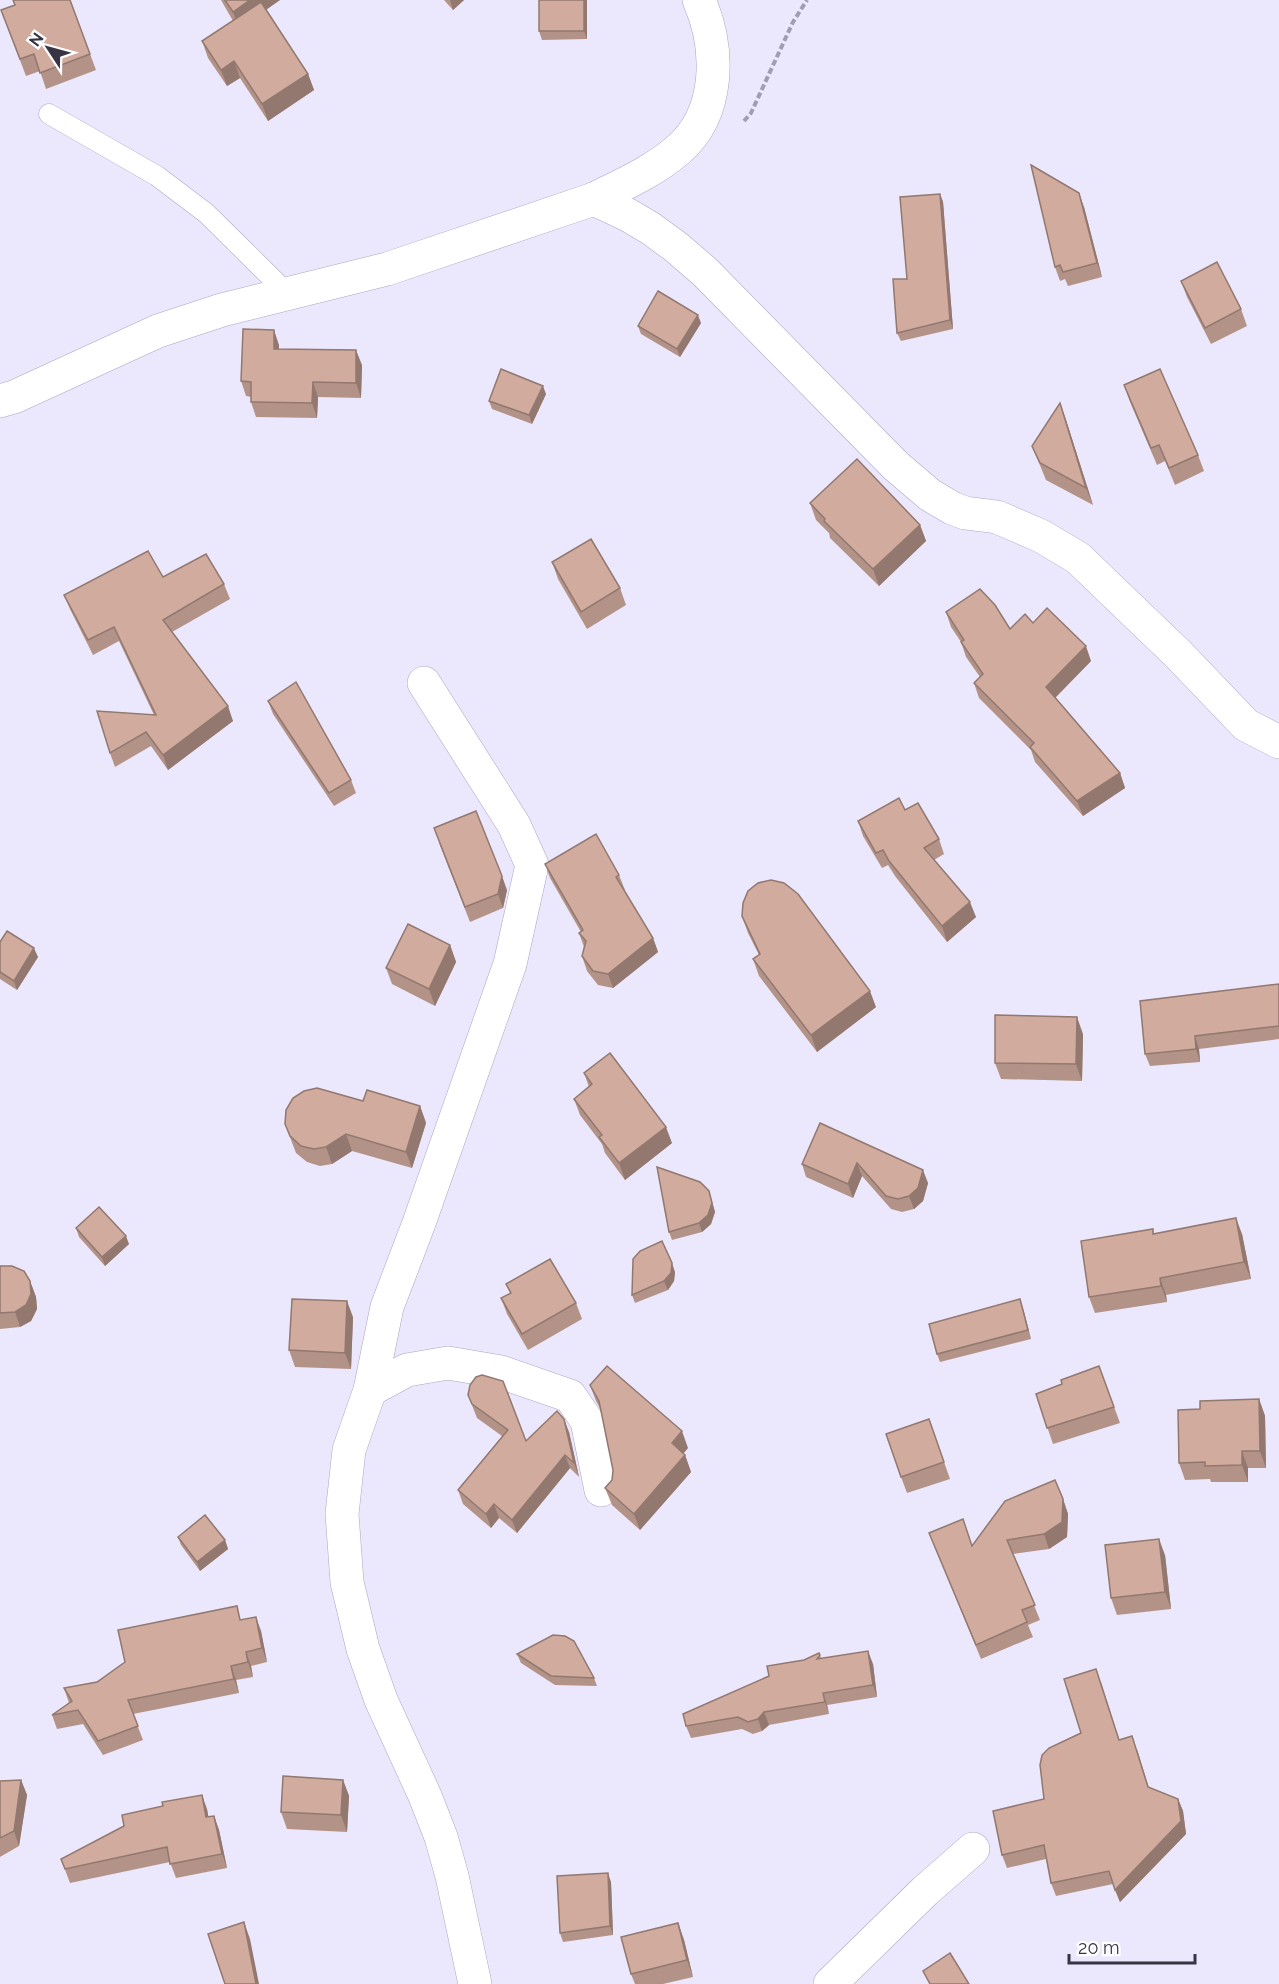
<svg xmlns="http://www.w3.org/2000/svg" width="1279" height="1984" viewBox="0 0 1279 1984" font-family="Raleway,sans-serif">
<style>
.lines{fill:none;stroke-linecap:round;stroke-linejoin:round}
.lane-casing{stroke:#aaa5c6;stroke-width:21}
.street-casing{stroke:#aaa5c6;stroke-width:34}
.path{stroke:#9f9daf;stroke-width:4;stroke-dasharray:6 3;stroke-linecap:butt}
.lane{stroke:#fff;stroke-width:20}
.street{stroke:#fff;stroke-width:33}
.wall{fill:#b39388}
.shaded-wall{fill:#92786f}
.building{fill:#d0ab9e;stroke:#92786f;stroke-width:1.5}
</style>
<rect width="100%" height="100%" fill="#ebe8fd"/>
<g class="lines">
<defs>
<path id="lane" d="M49,114L157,176L206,213L287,293"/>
<g id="street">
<path d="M594,199C622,185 654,171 678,150C721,113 720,48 699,0"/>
<path d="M0,401L14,397L158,331L222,310L387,269L594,199L628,215L650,228L676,247L705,272L896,466L930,495L952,508L965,513L997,517L1041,536L1078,558L1179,655L1246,725L1279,742"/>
<path d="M424,683L514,825L532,865L510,964L419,1223L387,1307L370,1390L349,1450L342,1514L347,1582L363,1649L381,1700L425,1796L441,1837L452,1876L475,1984"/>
<path d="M370,1390L407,1370L448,1363L501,1372L570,1396L587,1421L601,1490"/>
<path d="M830,1984L925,1891L973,1849"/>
</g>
</defs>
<!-- lane casing -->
<use href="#lane" class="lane-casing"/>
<!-- street casing -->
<use href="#street" class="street-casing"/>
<!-- path -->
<path class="path" d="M744,121L751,113L793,22L807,0"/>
<!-- lane -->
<use href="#lane" class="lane"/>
<!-- street -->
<use href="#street" class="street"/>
</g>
<!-- wall -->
<g class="wall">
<path d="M70,0L96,70L46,89L40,71L26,76L1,10L15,5Z"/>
<path d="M221,0H280L266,9L308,74L314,90L268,121L240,78L227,86L208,58L202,41L233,21Z"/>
<path d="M444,0H464L453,10Z"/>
<path d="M539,0H587V39L542,40L539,31Z"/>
<path d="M940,194L943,202L953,329L901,341L897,333L907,279Z"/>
<path d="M1084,207L1102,277L1068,286L1065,279L1060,281L1055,267Z"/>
<path d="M1181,281L1241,309L1247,326L1211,344L1187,297Z"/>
<path d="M701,323L680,357L641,334L638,326Z"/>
<path d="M279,345V349L362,365L361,398L318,397L317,418L256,417L251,402V397L246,396L241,381Z"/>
<path d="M1124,385L1198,455L1204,471L1175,485L1165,461L1157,465L1130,402Z"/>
<path d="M546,394L532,424L492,409L489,401Z"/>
<path d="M1060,403L1066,420L1093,505L1046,480L1032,446Z"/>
<path d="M810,503L920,525L926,541L879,586L830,538L829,533L816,520Z"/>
<path d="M552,562L620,588L626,605L587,629L558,579Z"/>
<path d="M224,584L230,599L172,632L233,721L168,770L151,746L115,767L110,753L154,715L119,641L93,655L70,609L64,595Z"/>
<path d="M946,612L1010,629L1033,623L1091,661L1055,698L1120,773L1125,788L1083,816L1035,762L1031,750L979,698L974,683L980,677L966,657L961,642L951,627Z"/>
<path d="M268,701L351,780L356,793L334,806L273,714Z"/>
<path d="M905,810L939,839L944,854L934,860L976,917L947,942L895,876L888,865L882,868L863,836L858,821Z"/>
<path d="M439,843L507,890L503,908L470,922Z"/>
<path d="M545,864L619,875L625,890H624L653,938L658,952L613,988L598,985L587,971L582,956L584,947L579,933L581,932L550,878Z"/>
<path d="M742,916L876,1007L817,1052L759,976L753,959L759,955L748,933Z"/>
<path d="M0,942L38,957L17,990L0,979Z"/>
<path d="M450,945L456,962L435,1006L392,984L386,968Z"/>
<path d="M1279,984V1039L1199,1049L1200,1062L1150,1066L1145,1054Z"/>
<path d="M1083,1034L1082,1081L1001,1079L995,1063Z"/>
<path d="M584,1073L672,1143L625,1180L605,1153L602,1144L580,1115L574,1099L589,1087Z"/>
<path d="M363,1101L420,1106L426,1123L412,1168L352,1151L332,1164L320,1166L307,1162L296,1153L285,1124Z"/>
<path d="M820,1123L928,1183L923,1201L914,1209L902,1212L891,1209L862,1176L853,1198L806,1177L802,1164Z"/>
<path d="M709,1191L715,1212L711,1224L702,1232L672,1240L669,1232Z"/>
<path d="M76,1228L129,1244L105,1266L79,1237Z"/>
<path d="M1153,1229L1154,1233L1242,1234L1251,1279L1166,1295L1167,1302L1095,1313L1089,1297Z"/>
<path d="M0,1266L30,1281L36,1297L37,1309L31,1321L20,1327L0,1329Z"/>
<path d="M675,1272L674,1281L668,1290L635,1303L632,1295Z"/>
<path d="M506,1284L576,1303L582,1319L528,1350L507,1314L501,1298L510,1293Z"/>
<path d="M1020,1299L1031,1339L940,1362L937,1354Z"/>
<path d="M353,1317L351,1369L295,1367L289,1350Z"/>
<path d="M1099,1366L1120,1423L1053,1444L1036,1394L1062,1384Z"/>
<path d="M590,1385L688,1448L683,1453L685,1455L691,1472L640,1530L612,1505L605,1488L612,1480L613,1470L601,1410L596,1401Z"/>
<path d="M468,1395L526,1441L569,1432L579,1477L570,1468L517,1533L499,1518L491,1528L463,1504L458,1490L502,1436L477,1418Z"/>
<path d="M1259,1399L1265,1416L1266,1468H1248V1482H1211L1210,1479L1185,1480L1179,1463L1200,1409Z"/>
<path d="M929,1419L950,1479L907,1493L901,1477Z"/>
<path d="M1063,1499L1068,1514L1067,1537L1049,1549L1013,1554L1040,1620L1028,1625L1033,1637L981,1659L929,1533L972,1546Z"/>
<path d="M178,1537L225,1540L228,1549L200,1571L181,1545Z"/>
<path d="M1165,1555L1171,1609L1117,1615L1111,1598Z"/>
<path d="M242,1620L261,1631L267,1662L251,1666L253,1677L236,1680L239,1693L133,1714L143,1740L103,1755L83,1724L57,1729L52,1715L69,1703L64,1688L97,1682Z"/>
<path d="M517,1654L594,1678L597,1686L555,1685L521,1663Z"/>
<path d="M820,1655L821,1658L873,1664L877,1697L827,1705L829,1714L769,1725L762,1731L753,1734L742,1729L691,1738L686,1726L804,1660Z"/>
<path d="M1101,1682L1119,1740L1137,1749L1149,1788L1178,1799L1183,1811L1186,1834L1120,1902L1113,1884L1056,1896L1051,1883L1046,1859L1007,1868L1002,1855L1044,1799L1081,1733Z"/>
<path d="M21,1780L27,1795L19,1846L0,1857V1781Z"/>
<path d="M343,1780L349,1796L347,1832L287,1829L281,1812Z"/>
<path d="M207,1809L208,1817L214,1816L219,1830L227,1868L176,1878L170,1862L70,1883L61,1859Z"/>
<path d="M611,1882L613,1935L563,1942L560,1933Z"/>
<path d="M678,1923L684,1940L693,1977L663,1984H635L631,1974Z"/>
</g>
<!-- shaded-wall -->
<g class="shaded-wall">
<path d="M250,0H280L239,29L233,12Z"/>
<path d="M450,0H464L453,10Z"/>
<path d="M584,0H587V39L584,31Z"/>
<path d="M234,61L240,78L227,86L221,70Z"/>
<path d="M308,74L314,90L268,121L262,104Z"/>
<path d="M1079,193L1084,207L1102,277L1097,263Z"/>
<path d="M940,194L943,202L953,329L950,320Z"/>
<path d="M698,315L701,323L680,357L677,349Z"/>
<path d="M274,330L279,345V364L274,349Z"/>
<path d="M356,350L362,365L361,398L356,383Z"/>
<path d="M313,382L318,397L317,418L312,403Z"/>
<path d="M543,386L546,394L532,424L529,415Z"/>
<path d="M1060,403L1066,420L1093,505L1086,488Z"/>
<path d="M920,525L926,541L879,586L873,569Z"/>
<path d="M1086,646L1091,661L1051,702L1046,687Z"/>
<path d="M228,706L233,721L168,770L163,755Z"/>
<path d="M1120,773L1125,788L1083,816L1077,801Z"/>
<path d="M502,876L507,890L503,908L498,894Z"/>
<path d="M970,902L976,917L947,942L942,926Z"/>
<path d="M653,938L658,952L613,988L608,974Z"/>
<path d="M450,945L456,962L435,1006L429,989Z"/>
<path d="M34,948L38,957L17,990L14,981Z"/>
<path d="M870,991L876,1007L817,1052L811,1035Z"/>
<path d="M1077,1017L1083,1034L1082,1081L1076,1064Z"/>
<path d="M1195,1036L1199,1049L1200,1062L1196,1049Z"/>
<path d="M420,1106L426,1123L412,1168L406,1152Z"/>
<path d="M666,1127L672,1143L625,1180L619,1163Z"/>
<path d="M346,1134L352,1151L332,1164L326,1147Z"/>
<path d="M857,1163L862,1176L853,1198L848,1184Z"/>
<path d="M923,1170L928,1183L923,1201L914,1209L909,1196Z"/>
<path d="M709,1191L715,1212L711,1224L702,1232L699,1223Z"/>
<path d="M1236,1218L1242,1234L1251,1279L1244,1262Z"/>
<path d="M126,1236L129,1244L105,1266L102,1257Z"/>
<path d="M672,1263L675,1272L674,1281L668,1290L664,1281Z"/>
<path d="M1160,1278L1166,1295L1167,1302L1161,1286Z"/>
<path d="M30,1281L36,1297L37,1309L31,1321L20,1327L15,1312Z"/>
<path d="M1020,1299L1023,1308L1031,1339L1028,1330Z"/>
<path d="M347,1301L353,1317L351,1369L345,1353Z"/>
<path d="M1259,1399L1265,1416L1266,1468L1260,1451Z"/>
<path d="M564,1419L569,1432L579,1477L574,1463Z"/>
<path d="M682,1431L688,1448L678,1460L672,1443Z"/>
<path d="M1242,1451L1248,1468V1482L1242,1465Z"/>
<path d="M565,1455L570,1468L517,1533L512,1520Z"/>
<path d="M685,1455L691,1472L640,1530L634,1514Z"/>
<path d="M1063,1499L1068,1514L1067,1537L1049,1549L1044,1534Z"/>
<path d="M494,1504L499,1518L491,1528L486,1514Z"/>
<path d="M1159,1539L1165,1555L1171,1609L1165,1592Z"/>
<path d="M225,1540L228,1549L200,1571L197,1562Z"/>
<path d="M256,1617L261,1631L267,1662L262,1648Z"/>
<path d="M868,1651L873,1664L877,1697L873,1685Z"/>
<path d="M246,1652L251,1666L253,1677L248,1662Z"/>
<path d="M231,1666L236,1680L239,1693L234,1679Z"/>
<path d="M823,1693L827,1705L829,1714L825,1702Z"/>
<path d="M764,1712L769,1725L762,1731L758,1719Z"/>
<path d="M21,1780L27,1795L19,1846L14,1831Z"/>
<path d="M343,1780L349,1796L347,1832L341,1815Z"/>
<path d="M202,1795L207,1809L211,1831L206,1817Z"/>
<path d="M1178,1799L1183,1811L1186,1834L1120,1902L1115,1890Z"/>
<path d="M214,1816L219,1830L227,1868L222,1854Z"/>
<path d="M608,1873L611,1882L613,1935L610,1926Z"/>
<path d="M244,1922L250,1939L259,1984H256Z"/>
<path d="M678,1923L684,1940L693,1977L687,1960Z"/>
</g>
<!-- building -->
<g class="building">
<path d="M13,0H70L90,54L40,73L34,54L20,59L1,10L15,5Z"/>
<path d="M225,0H250L233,12Z"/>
<rect x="539" y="0" width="45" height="31"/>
<path d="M261,2L308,74L262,104L234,61L221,70L202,41Z"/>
<path d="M1031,165L1079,193L1097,263L1063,272L1060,265L1055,267Z"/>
<path d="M940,194L950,320L897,333L893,279H907L900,197Z"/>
<path d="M1217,262L1241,309L1205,328L1181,281Z"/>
<path d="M658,291L698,315L677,349L638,326Z"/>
<path d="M243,329L274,330V349L356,350V383L313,382L312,403L251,402V382L241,381Z"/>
<path d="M501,369L543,386L529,415L489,401Z"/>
<path d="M1160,369L1198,455L1169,468L1159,445L1151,448L1124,385Z"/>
<path d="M1060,403L1086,488L1040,463L1032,446Z"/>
<path d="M857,459L920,525L873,569L824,521L825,519L810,503Z"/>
<path d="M591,539L620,588L581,612L552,562Z"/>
<path d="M148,551L163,577L206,554L224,584L163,620L228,706L163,755L146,732L110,753L97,711L156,715L114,627L88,640L64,595Z"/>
<path d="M980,589L995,605L1010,629L1025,614L1033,623L1047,608L1086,646L1046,687L1120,773L1077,801L1030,747L1034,743L974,683L983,674L961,642L964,640L946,612Z"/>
<path d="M296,682L351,780L329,793L268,701Z"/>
<path d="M899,798L905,810L918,803L939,839L924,848L970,902L942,926L889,861L883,850L876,853L858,821Z"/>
<path d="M476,811L502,876L498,894L465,907L434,828Z"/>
<path d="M596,834L619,875L616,877L653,938L608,974L593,971L582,956L586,941L579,933L583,930L545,864Z"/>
<path d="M771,880L784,883L798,894L870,991L811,1035L753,959L760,954L742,916L743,903L748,891L758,883Z"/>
<path d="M408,924L450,945L429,989L386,968Z"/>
<path d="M7,931L34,948L14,981L0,972V942Z"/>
<path d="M1279,984V1026L1195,1036L1196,1049L1145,1054L1140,1001Z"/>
<path d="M995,1015L1077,1017L1076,1064L995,1063Z"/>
<path d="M610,1053L666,1127L619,1163L599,1137L602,1135L574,1099L592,1084L584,1073Z"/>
<path d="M317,1088L363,1101L367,1090L420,1106L406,1152L346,1134L326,1147L314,1149L301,1146L290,1136L285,1124L286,1110L293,1098L304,1091Z"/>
<path d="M820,1123L923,1170L918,1188L909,1196L898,1199L886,1196L857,1163L848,1184L802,1164Z"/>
<path d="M657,1167L700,1182L709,1191L712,1203L708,1215L699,1223L669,1232Z"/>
<path d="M99,1207L126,1236L102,1257L76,1228Z"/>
<path d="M1236,1218L1244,1262L1160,1278L1161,1286L1089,1297L1081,1241L1153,1229V1234Z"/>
<path d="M662,1241L672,1263L671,1273L664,1281L632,1295L633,1259L640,1251Z"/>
<path d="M550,1259L576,1303L522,1334L501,1298L511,1293L506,1284Z"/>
<path d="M0,1266H12L24,1271L30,1281L31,1294L26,1305L15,1312L0,1313Z"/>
<path d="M292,1299L347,1301L345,1353L289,1350Z"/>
<path d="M1020,1299L1028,1330L937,1354L929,1324Z"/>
<path d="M607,1366L682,1431L672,1443L685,1455L634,1514L605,1488L612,1480L613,1470L599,1401L590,1385Z"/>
<path d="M1099,1366L1114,1407L1047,1428L1036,1394L1062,1384L1061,1380Z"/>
<path d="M482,1375L503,1381L526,1441L557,1411L564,1419L574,1463L565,1455L512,1520L494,1504L486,1514L458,1490L508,1430L472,1404L468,1395L470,1385L476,1377Z"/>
<path d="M1259,1399L1260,1451H1242V1465L1205,1466V1462L1179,1463L1178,1410L1200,1409V1401Z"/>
<path d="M929,1419L944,1462L901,1477L886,1434Z"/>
<path d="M1055,1480L1063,1499L1062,1522L1044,1534L1007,1540L1035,1605L1022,1610L1027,1622L976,1645L929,1533L963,1519L972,1546L1005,1501Z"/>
<path d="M205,1515L225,1540L197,1562L178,1537Z"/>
<path d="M1159,1539L1165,1592L1111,1598L1105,1545Z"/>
<path d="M237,1606L240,1620L256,1617L262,1648L246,1652L248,1662L231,1666L234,1679L128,1700L138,1726L98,1741L78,1710L52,1715L72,1701L64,1688L97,1682L125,1662L118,1630Z"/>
<path d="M553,1635L565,1636L574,1641L594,1678L551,1676L517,1654Z"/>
<path d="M868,1651L873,1685L823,1693L825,1702L764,1712L758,1719L748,1722L738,1717L686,1726L683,1714L769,1676L767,1666L804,1660L819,1653L820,1655L817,1659Z"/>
<path d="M1096,1669L1119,1740L1132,1736L1148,1787L1178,1799L1181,1821L1115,1890L1109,1871L1051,1883L1044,1845L1002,1855L993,1811L1044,1799L1040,1765L1042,1755L1049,1748L1081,1733L1064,1679Z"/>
<path d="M283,1776L343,1780L341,1815L281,1812Z"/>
<path d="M21,1780L14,1831L0,1838V1781Z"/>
<path d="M202,1795L206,1817L214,1816L222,1854L170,1864L167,1847L65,1869L61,1859L124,1826L122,1815L163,1806L162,1802Z"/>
<path d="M608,1873L610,1926L560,1933L557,1876Z"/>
<path d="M244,1922L256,1984H225L208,1934Z"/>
<path d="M678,1923L687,1960L631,1974L621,1937Z"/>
<path d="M950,1953L969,1984H930L923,1971Z"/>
</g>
<!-- north arrow -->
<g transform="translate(48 48) rotate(306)" stroke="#ffffff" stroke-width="4.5" paint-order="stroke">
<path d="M0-4.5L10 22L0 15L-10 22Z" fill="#373543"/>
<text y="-9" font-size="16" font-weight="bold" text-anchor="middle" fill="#373543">N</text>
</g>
<!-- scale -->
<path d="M1069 1954v9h126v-9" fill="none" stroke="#373543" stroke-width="3"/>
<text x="1078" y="1954" font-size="18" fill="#373543" stroke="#ffffff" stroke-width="4.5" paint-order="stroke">20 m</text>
</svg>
